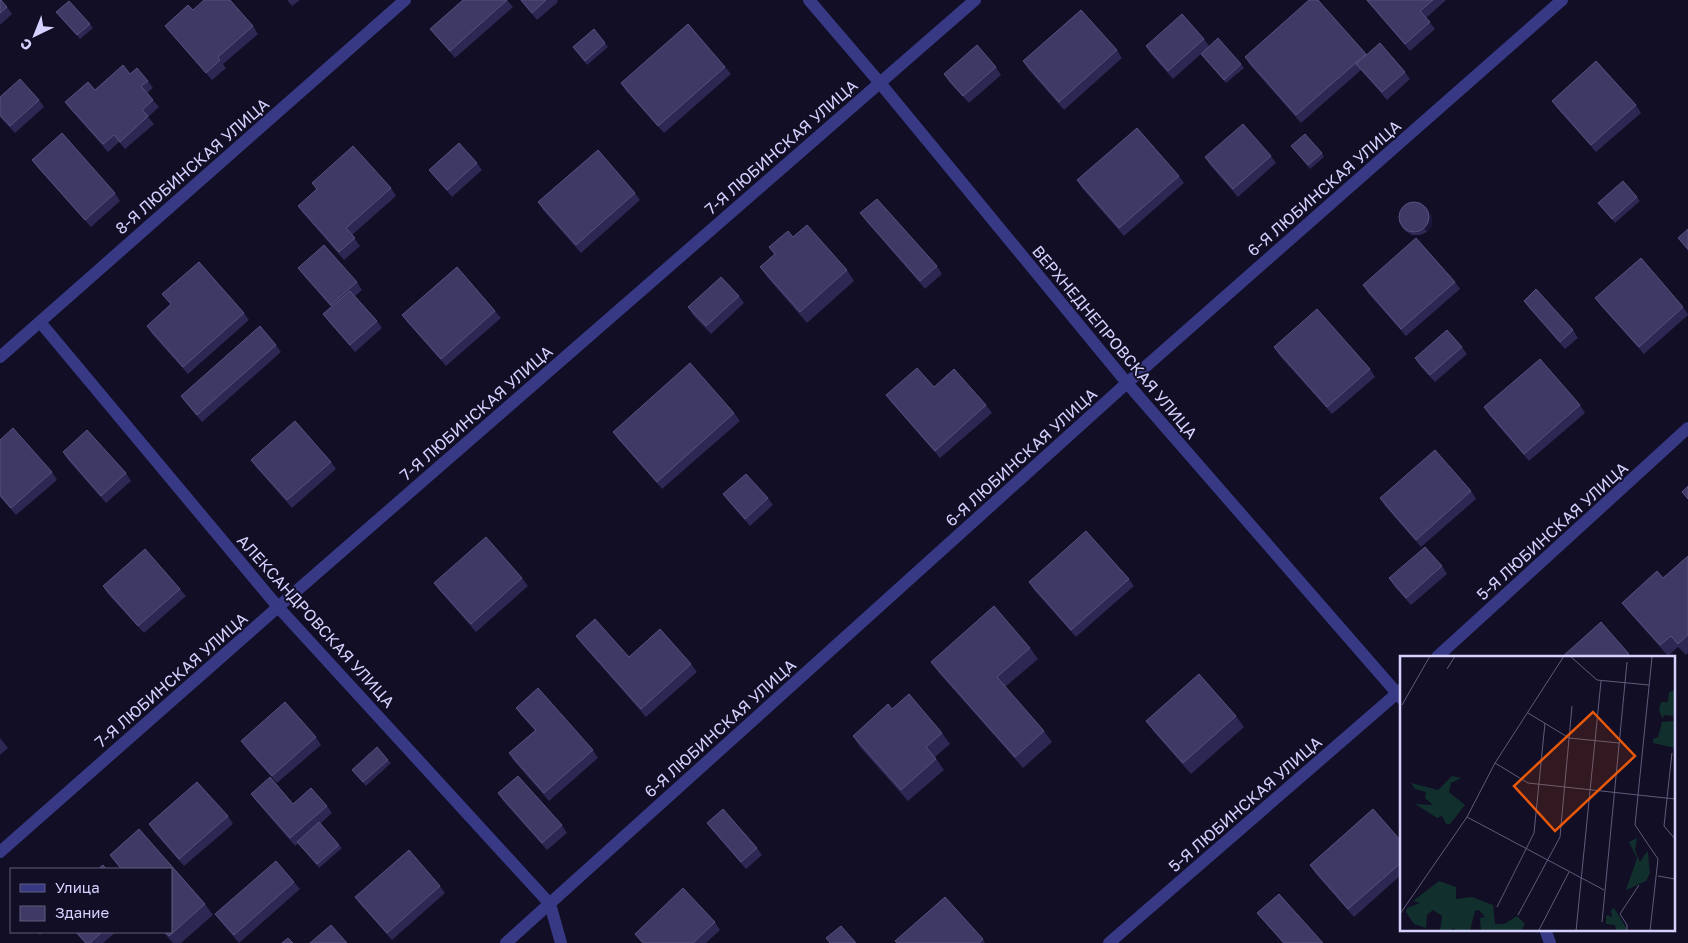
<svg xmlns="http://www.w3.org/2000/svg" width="1688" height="943" viewBox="0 0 1688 943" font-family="'Golos Text',sans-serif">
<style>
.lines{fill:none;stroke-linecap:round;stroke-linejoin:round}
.minor{stroke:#383985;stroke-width:12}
.wall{fill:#2d2753}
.shaded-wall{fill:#1a1539}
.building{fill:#3f3965;stroke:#56517e}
.labels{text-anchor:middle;stroke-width:4;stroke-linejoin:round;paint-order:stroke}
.street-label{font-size:16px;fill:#d5d2ff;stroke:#110e25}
.inset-road{fill:none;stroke:#5f5c7c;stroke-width:1}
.view{fill:#e8590c;fill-opacity:0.15;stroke:#e8590c;stroke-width:2.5}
.inset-edge{fill:none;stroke:#d5d2ff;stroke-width:2.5}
</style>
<rect width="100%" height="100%" fill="#110e25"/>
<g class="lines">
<!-- minor -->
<g class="minor">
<path d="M809,0L880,83L1127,383L1402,699"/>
<path d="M40,322L278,607L550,904L561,943"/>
<path d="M0,357L405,0"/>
<path d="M1437,657L1688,428"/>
<path d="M0,852L278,607L975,0"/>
<path d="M1545,929L1550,943"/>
<path d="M506,943L1127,383L1562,0"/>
<path d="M1109,943L1402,689"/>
</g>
</g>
<!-- wall -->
<g class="wall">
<path d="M0,0L7,7L12,14L0,25Z"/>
<path d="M287,0H300L292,6Z"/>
<path d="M507,0L513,7L455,58L436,36L430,29Z"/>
<path d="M520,0H557L558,2L537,20Z"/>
<path d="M1318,0L1366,55L1405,72L1410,79L1387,100L1361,70L1301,123L1250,65L1245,57Z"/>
<path d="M1366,0H1446L1426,18L1435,29L1410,51Z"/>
<path d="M56,12L90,24L93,28L80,39Z"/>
<path d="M165,26H253L258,34L223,64L226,68L212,80L171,33Z"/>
<path d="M1204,39L1209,46L1241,64L1244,68L1226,83L1201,54L1173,79L1151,54L1146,46Z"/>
<path d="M605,43L608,47L587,65L573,47Z"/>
<path d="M1117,50L1122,58L1064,110L1028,69L1023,61Z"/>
<path d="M725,67L731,74L664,133L626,91L621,83Z"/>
<path d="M996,67L1001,75L969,103L949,82L944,74Z"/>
<path d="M130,74L148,81L153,88L147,93L159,107L148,117L154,124L125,149L119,142L108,152L71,110L65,102Z"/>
<path d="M0,97L39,100L44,107L15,133L0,117Z"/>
<path d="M1552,101L1636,105L1641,113L1596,152L1557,108Z"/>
<path d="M1291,146L1322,153L1324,157L1310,169Z"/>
<path d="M1271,156L1276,163L1238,197L1210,165L1205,157Z"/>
<path d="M32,160L115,193L120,201L91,227L37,167Z"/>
<path d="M477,163L482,170L452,197L435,177L429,170Z"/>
<path d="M1179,176L1184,183L1124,236L1082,188L1077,180Z"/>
<path d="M312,183L391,188L396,196L352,235L360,246L344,260L303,213L298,206L317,189Z"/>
<path d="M635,193L640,200L581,253L543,210L538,202Z"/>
<path d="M1637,197L1640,201L1615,223L1598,203Z"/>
<path d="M1428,210L1432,217V225L1427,232L1420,235H1412L1405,231L1402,227Z"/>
<path d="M860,213L937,266L942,274L925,289L866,221Z"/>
<path d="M1688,229V251L1678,238Z"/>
<path d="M769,247L847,270L854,281L807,323L768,278L760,267L774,254Z"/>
<path d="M298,268L357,282L362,290L355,296L377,321L382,328L355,352L329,322L323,314L331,307L304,276Z"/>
<path d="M1455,282L1460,289L1406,336L1368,293L1363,285Z"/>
<path d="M162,294L244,313L249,320L188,374L152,334L147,326L171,305Z"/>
<path d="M739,296L744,303L711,334L693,315L688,307Z"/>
<path d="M1595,298L1683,307L1688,314V315L1644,354L1601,306Z"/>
<path d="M1524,301L1573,330L1578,338L1565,349L1529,308Z"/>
<path d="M495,311L501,318L446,366L407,322L402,315Z"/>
<path d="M276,345L281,352L202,422L186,403L181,396Z"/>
<path d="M1274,347L1370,369L1375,377L1332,414L1279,355Z"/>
<path d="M1462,347L1467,354L1435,382L1420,366L1415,358Z"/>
<path d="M934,387L986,405L992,413L940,458L891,402L886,395Z"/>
<path d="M1580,405L1585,413L1529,461L1489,415L1484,407Z"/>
<path d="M734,413L740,421L662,489L618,439L613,432Z"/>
<path d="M0,440L52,472L57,480L16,515L0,497Z"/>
<path d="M63,452L126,473L131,481L106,503L68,460Z"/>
<path d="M251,460L331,462L336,469L292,508L256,467Z"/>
<path d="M1471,491L1476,499L1421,547L1385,506L1380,498Z"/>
<path d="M723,494L768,498L773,505L750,526L729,502Z"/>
<path d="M1688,556V653L1686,655L1678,647L1668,656L1630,613L1622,603L1663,578Z"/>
<path d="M1442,566L1447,574L1411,605L1394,586L1389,578Z"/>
<path d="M522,578L528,586L476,632L439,590L434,583Z"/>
<path d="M1129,579L1134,586L1076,637L1034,590L1029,582Z"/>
<path d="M103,586L180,589L186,596L144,633L108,594Z"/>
<path d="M576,636L629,657L691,664L697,672L646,717L581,643Z"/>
<path d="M1030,648L1038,659L1005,687L1044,731L1052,742L1023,768L939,673L931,662Z"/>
<path d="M516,708L593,750L598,758L549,801L514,761L509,753L535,731L521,715Z"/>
<path d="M892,709L942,733L950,744L935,757L944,770L908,801L860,747L853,736Z"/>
<path d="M1236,716L1244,727L1191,774L1154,732L1146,721Z"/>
<path d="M316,737L321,745L277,783L246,748L241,741Z"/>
<path d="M0,738L8,748L0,755Z"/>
<path d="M388,760L391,763L366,786L352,770Z"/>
<path d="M498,793L562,825L567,833L547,850L503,801Z"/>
<path d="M251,794L293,804L327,806L332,813L320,824L342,848L319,868L298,843L295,846L256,801Z"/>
<path d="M228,816L233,824L184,866L154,832L149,824Z"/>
<path d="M707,823L757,848L762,855L746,869L713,831Z"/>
<path d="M139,829L205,904L213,915L181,943H173L163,932H171V869H120L110,855Z"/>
<path d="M1402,842V874L1354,917L1315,873L1310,865Z"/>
<path d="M294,882L300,889L239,943L221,922L215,914Z"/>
<path d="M440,886L445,893L392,940L360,904L355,897Z"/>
<path d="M1257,913L1323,943H1283L1263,920Z"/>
<path d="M715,922L720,930L706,943H642L635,934Z"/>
<path d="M37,932H43L40,935Z"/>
<path d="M75,932H116L103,943H85Z"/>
<path d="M983,939L985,943H897Z"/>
</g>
<!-- shaded-wall -->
<path class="shaded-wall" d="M1426,206L1432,217V225L1427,232L1424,228Z"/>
<!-- building -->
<g class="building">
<path d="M0,0H1L7,7L0,13Z"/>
<path d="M204,0H230L253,26L218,57L220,60L206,73L165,26L188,5L193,10Z"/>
<path d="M463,0H507L450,51L430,29Z"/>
<path d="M521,0H546L532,13Z"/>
<path d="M1309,0H1318L1366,54L1296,115L1245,57Z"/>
<path d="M1367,0H1433L1420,11L1430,22L1405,44Z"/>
<path d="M69,1L90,24L77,35L56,12Z"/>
<path d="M1081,10L1117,50L1059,102L1023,61Z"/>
<path d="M1182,14L1204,39L1168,71L1146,46Z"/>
<path d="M688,24L725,67L658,126L621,83Z"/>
<path d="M594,29L605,43L585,61L573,47Z"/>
<path d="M1218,38L1241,64L1224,80L1201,54Z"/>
<path d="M1380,43L1405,72L1382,92L1356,64Z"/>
<path d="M977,45L996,67L963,96L944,74Z"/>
<path d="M1596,61L1636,105L1591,145L1552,101Z"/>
<path d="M123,65L130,74L137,68L148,81L141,86L153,100L142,110L148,116L120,142L114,135L103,144L65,102L88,82L95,90Z"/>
<path d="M20,79L39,100L10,126L0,115V97Z"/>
<path d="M1243,124L1271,156L1233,189L1205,157Z"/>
<path d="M1137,128L1179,176L1119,228L1077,180Z"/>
<path d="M62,133L115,193L85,220L32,160Z"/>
<path d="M1305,134L1322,153L1308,165L1291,146Z"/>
<path d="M459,143L477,163L447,190L429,170Z"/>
<path d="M353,146L391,188L346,228L355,238L339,252L298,206L317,189L312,183Z"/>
<path d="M598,150L635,193L576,245L538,202Z"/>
<path d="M1623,181L1637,197L1612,219L1598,203Z"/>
<path d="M877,199L937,266L920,281L860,213Z"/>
<circle cx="1414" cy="217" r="15"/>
<path d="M807,225L847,270L800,312L760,267L775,254L769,247L788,231L793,237Z"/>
<path d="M1688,229V249L1678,238Z"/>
<path d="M1416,238L1455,282L1401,329L1363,285Z"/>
<path d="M324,245L357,282L331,305L298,268Z"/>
<path d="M1641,258L1683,307L1639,347L1595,298Z"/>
<path d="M199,262L244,313L183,367L147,326L171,304L162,294Z"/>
<path d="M457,267L495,311L441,359L402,315Z"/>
<path d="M721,277L739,296L706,326L688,307Z"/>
<path d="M1536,289L1573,330L1560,342L1524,301Z"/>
<path d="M350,291L377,321L350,345L323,314Z"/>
<path d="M1317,309L1370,369L1327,407L1274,347Z"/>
<path d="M260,326L276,345L197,415L181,396Z"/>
<path d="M1447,330L1462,347L1430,375L1415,358Z"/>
<path d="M1540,359L1580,405L1524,454L1484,407Z"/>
<path d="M690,363L734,413L657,482L613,432Z"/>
<path d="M917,368L934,387L954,369L986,405L935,451L886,395Z"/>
<path d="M295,421L331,462L287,500L251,460Z"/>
<path d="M13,428L52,472L11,508L0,495V440Z"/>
<path d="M87,430L126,473L101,496L63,452Z"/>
<path d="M1435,450L1471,491L1416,540L1380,498Z"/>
<path d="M746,474L768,498L745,519L723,494Z"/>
<path d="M1688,486V499L1682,492Z"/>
<path d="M1086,531L1129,579L1071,630L1029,582Z"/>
<path d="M486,537L522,578L471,624L434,583Z"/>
<path d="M1425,547L1442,566L1406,598L1389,578Z"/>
<path d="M145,549L180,589L138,626L103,586Z"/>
<path d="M1688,556V635L1678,644L1671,636L1660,645L1622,603L1657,571L1663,578Z"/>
<path d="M994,606L1030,648L997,677L1044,731L1015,757L931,662Z"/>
<path d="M595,619L629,657L660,629L691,664L641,709L576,636Z"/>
<path d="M1601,622L1629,654L1626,657H1562Z"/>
<path d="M1199,674L1236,716L1183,763L1146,721Z"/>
<path d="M538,688L593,750L544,793L509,753L536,730L516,708Z"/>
<path d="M909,694L942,733L926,747L936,759L901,790L853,736L888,704L892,709Z"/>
<path d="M285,702L316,737L272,776L241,741Z"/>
<path d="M377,747L388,760L363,782L352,770Z"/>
<path d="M518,776L562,825L542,843L498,793Z"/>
<path d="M270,777L293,804L311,788L327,806L290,838L251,794Z"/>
<path d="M197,782L228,816L179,859L149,824Z"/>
<path d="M723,809L757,848L741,862L707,823Z"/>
<path d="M1373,809L1402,842V862L1348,909L1310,865Z"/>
<path d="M319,822L339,845L317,864L297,842Z"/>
<path d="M139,829L205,904L169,936L165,932H171V869H122L110,855Z"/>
<path d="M409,850L440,886L387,933L355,897Z"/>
<path d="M276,861L294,882L234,935L215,914Z"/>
<path d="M103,865L106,869H98Z"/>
<path d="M683,888L715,922L693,943H643L635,934Z"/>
<path d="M1279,894L1323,943H1284L1257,913Z"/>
<path d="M945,897L983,939L979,943H897L895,941Z"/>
<path d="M331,925L347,943H310Z"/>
<path d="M841,926L856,943H830L826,938Z"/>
<path d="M76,932H102L90,943H86Z"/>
<path d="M288,938L293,943H282Z"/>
</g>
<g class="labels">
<!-- street labels -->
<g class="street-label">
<text transform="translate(781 147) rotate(-41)" y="6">7-Я ЛЮБИНСКАЯ УЛИЦА</text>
<text transform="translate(192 166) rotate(-41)" y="6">8-Я ЛЮБИНСКАЯ УЛИЦА</text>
<text transform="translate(1324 188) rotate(-41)" y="6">6-Я ЛЮБИНСКАЯ УЛИЦА</text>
<text transform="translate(1115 342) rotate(50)" y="6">ВЕРХНЕДНЕПРОВСКАЯ УЛИЦА</text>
<text transform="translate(476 413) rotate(-41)" y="6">7-Я ЛЮБИНСКАЯ УЛИЦА</text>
<text transform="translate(1021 457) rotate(-42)" y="6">6-Я ЛЮБИНСКАЯ УЛИЦА</text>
<text transform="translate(1552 531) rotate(-42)" y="6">5-Я ЛЮБИНСКАЯ УЛИЦА</text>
<text transform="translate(316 621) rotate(48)" y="6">АЛЕКСАНДРОВСКАЯ УЛИЦА</text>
<text transform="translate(171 680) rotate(-41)" y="6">7-Я ЛЮБИНСКАЯ УЛИЦА</text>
<text transform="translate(720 728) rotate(-42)" y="6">6-Я ЛЮБИНСКАЯ УЛИЦА</text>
<text transform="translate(1245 804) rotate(-41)" y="6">5-Я ЛЮБИНСКАЯ УЛИЦА</text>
</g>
</g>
<!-- overview -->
<g transform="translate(1400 656)">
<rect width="275" height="275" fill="#110e25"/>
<path d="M275,34V92L253,87V83L258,81L262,66L274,65L273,60L265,59L262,62L259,54L261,46H268L269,36ZM52,120L61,122L51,127L49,136L65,149L50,168H46L42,160L37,162L15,148L33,149L25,142L26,136L15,133L11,127L38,134ZM237,182L235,194L240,206L247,195L248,197L250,217L246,225L226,234L237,202L229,186ZM39,225L56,231V243L72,241L93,249L95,268H104L117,260L125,268L121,275H81L80,262L85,261L79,254L75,255L70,275H57L53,272L51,275H40L42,260L33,254L27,259L26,272L14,268L6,256L7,252L20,247L13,245ZM214,252L227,273L226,275H216L215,269L206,268V259L212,261L211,254Z" fill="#112f2c"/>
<path class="inset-road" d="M170,0L197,24L249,29M47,13L55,0M275,15V32M2,49L30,0M128,57L169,82L219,87M272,97L264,170L275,183M95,107L128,127L275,143M67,161L204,234M258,220L275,223M97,251L134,177L145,67M0,258L67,161L95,107L164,0M118,259L160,181L172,50M202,266L227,6M139,274L169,216M176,275L201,25M227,275V269L220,258L239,229M250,275L258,203L235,169L252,1"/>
<path class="view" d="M193,56L235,100L155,175L114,130Z"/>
<rect width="275" height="275" class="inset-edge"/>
</g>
<!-- legend -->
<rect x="10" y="868" width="162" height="65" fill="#110e25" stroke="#5f5c7c"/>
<rect x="20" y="884" width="25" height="8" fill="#383985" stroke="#5f5c7c"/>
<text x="55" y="893" font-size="15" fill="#d5d2ff">Улица</text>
<rect x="20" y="906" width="25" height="15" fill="#3f3965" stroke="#5f5c7c"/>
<text x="55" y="918" font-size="15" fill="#d5d2ff">Здание</text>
<!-- north arrow -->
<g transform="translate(35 35) rotate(223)" stroke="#110e25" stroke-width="4" paint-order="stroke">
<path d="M0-4L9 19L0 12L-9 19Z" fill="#d5d2ff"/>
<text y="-8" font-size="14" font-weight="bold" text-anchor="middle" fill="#d5d2ff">С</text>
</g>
</svg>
